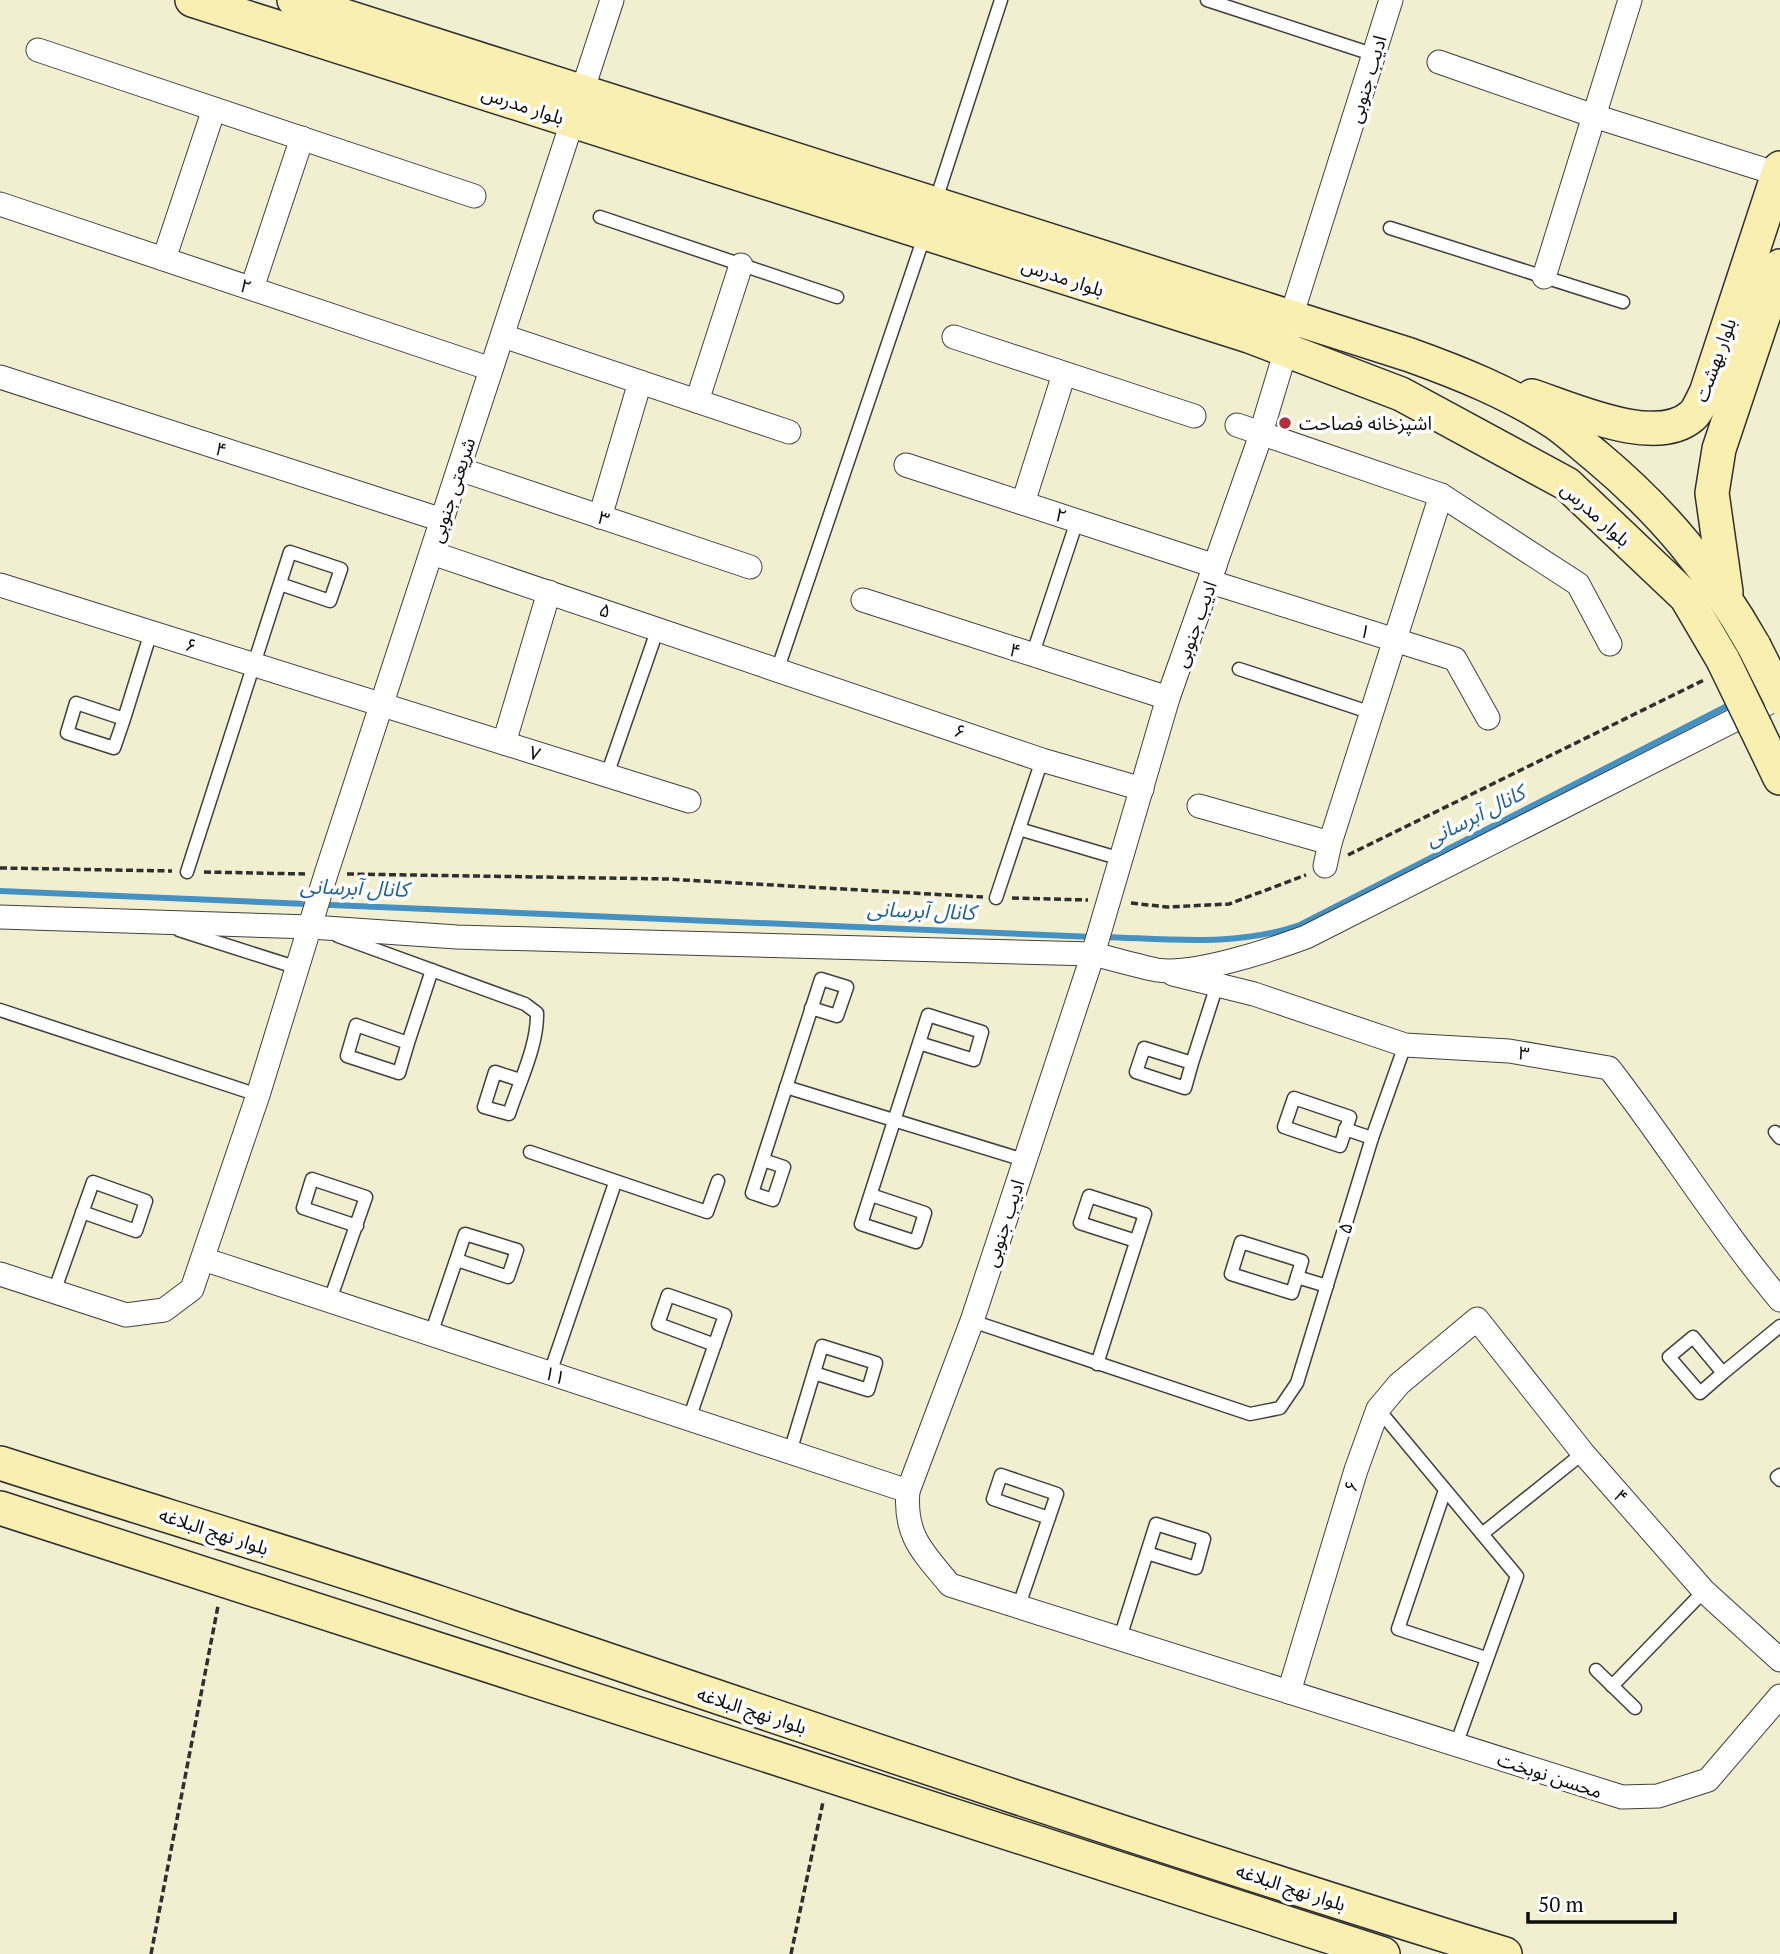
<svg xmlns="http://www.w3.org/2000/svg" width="1780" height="1954" viewBox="0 0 1780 1954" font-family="'PT Serif','Noto Sans Arabic',serif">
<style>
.farmland{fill:#f2efd1}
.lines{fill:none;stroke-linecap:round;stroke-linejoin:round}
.stream{stroke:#4592c2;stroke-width:6}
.lane-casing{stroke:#404040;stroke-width:15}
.street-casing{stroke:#404040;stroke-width:25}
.secondary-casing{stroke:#2f2f2f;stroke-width:36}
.path{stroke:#2f2f2f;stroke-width:3.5;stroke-dasharray:7 3.5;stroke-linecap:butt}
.lane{stroke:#fff;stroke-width:12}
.street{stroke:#fff;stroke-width:23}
.secondary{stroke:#f8efb0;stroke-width:33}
.secondary-bridge-casing{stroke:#2f2f2f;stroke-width:36;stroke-linecap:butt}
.secondary-bridge{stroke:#f8efb0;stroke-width:33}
.poi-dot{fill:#b23138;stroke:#fff;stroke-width:2.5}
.labels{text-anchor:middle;stroke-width:7;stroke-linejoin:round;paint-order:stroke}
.street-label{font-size:19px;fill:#0d0d0d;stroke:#fff}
.poi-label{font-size:19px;fill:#0d0d0d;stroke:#fff;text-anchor:start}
.water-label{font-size:21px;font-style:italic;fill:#216495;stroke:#fff}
</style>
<rect width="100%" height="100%" fill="#fefbef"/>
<!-- farmland -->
<rect class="farmland" x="0" y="0" width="1780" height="1954"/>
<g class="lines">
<!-- stream -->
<g class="stream">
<path d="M0,891L1093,937"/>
<path d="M1103,937C1171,939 1236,947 1300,925L1733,703"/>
</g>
<defs>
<g id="lane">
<path d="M1207,0L1375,55"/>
<path d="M935,203L1001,0"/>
<path d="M600,217L837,297"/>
<path d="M1390,228L1623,302"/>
<path d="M1032,656L1077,521"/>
<path d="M778,668L925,234"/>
<path d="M1239,669L1372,713"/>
<path d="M124,719L114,748L67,733L76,703L124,719L151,632"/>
<path d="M607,775L658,628"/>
<path d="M1019,829L1121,859"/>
<path d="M187,872C221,765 255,658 290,552L341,569L330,601L280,584"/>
<path d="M996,898L1042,760"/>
<path d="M179,930L298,968"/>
<path d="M338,936L525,1004L537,1013C538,1045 519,1083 509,1114L484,1107L495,1072L520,1080"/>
<path d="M0,1010L258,1095"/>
<path d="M408,1043L399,1073L347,1056L356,1025L408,1043L432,970"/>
<path d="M1192,1063L1185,1088L1136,1072L1144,1048L1192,1063L1217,985"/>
<path d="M786,1087L1024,1160"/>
<path d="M1294,1098L1350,1117L1340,1146L1284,1127Z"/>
<path d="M1345,1129L1372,1138"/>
<path d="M1775,1132L1780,1138"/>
<path d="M530,1152L707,1212L718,1181"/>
<path d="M763,1160L784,1167L773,1200L752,1193C775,1122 798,1050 821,979L847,987L837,1016L811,1008"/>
<path d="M871,1195L925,1213L916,1242L861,1224L928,1015L982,1032L974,1060L919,1043"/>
<path d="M1241,1242L1302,1261L1292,1293L1231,1274Z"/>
<path d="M1297,1277L1327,1286"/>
<path d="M54,1292L93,1182L146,1201L136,1231L82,1212"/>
<path d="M330,1300L366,1197L312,1179L303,1208L357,1226"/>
<path d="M972,1321L1250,1414L1280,1408L1297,1383L1372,1138L1405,1045"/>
<path d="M431,1334L465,1234L517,1250L508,1277L457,1260"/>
<path d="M1097,1364L1145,1214L1089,1196L1080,1223L1136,1241"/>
<path d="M550,1373L615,1183"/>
<path d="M1723,1373L1700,1393L1669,1357L1693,1337L1723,1373L1780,1326"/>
<path d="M1378,1409L1517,1576L1456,1745"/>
<path d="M689,1419L725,1315L668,1295L658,1324L715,1345"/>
<path d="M790,1452L822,1346L876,1363L868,1390L814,1373"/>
<path d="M1780,1475L1777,1477L1780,1480"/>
<path d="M1445,1490L1398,1629L1486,1658"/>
<path d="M1482,1534L1583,1453"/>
<path d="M1018,1608L1057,1494L1001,1475L993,1499L1049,1518"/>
<path d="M1119,1641L1156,1524L1204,1539L1196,1568L1147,1553"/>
<path d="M1596,1670L1635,1708"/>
<path d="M1612,1686L1704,1591"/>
</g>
<g id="street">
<path d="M1391,0L1291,317L1286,350L1257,446L1168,698L1093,954L972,1321L908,1491C904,1536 923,1552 950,1585L1622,1797L1658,1796L1708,1780L1780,1696"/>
<path d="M38,50L474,196"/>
<path d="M1439,62L1594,116L1778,174"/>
<path d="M0,204L491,369"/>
<path d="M164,259L214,109"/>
<path d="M1544,277L1630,0"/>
<path d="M252,288L302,138"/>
<path d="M503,336L789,432"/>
<path d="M954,337L1194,416"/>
<path d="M0,377L442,520"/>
<path d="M697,401L741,265"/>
<path d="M1237,425L1441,495"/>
<path d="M906,465L1215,566"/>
<path d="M459,469L750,567"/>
<path d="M1023,503L1064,374"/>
<path d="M600,517L640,382"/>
<path d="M432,553L1042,760L1142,789"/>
<path d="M1211,582L1455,659L1488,718"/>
<path d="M0,585L689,801"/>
<path d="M863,600L1168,698"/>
<path d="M504,743L549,592"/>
<path d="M1199,806L1330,843"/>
<path d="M1325,866L1330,843L1441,495L1578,584L1610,644"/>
<path d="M0,917L311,927L457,937L1093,954C1114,959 1136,966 1157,970C1193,976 1271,950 1306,937L1780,697"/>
<path d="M1173,974L1254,994L1405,1045L1509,1051L1609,1068C1668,1144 1718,1226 1780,1300"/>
<path d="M203,1259L908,1491"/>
<path d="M0,1274L126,1315L164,1310L192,1289L258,1095L326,874L612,0"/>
<path d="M1289,1692L1356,1470L1378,1409L1399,1384L1477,1319L1583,1453L1704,1591L1780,1660"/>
</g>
<g id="secondary">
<path d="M192,0L1249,336L1401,394L1567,484L1686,597L1723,660"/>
<path d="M294,0L1410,355C1460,373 1510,393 1554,422C1569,432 1582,445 1596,456C1663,512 1711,570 1754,646"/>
<path d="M1532,396C1572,409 1656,448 1692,416C1698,411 1702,400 1706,393L1780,168"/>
<path d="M1726,592L1712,493L1719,449L1780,266"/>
<path d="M1755,726L1780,778"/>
<path d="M0,1463C146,1510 294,1554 440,1603C794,1723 1148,1844 1505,1954"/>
<path d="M0,1508L1383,1954"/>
</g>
</defs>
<!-- lane casing -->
<use href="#lane" class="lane-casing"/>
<!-- street casing -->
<use href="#street" class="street-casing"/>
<!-- secondary casing -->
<use href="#secondary" class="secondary-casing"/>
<!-- path -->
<g class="path">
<path d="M1348,855L1706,679"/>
<path d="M0,868L172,871"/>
<path d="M204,872L305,874"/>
<path d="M347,874L667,879L983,897"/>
<path d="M1012,898L1088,900"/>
<path d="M1131,903L1167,907L1229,904L1306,875"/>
<path d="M151,1954L218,1606"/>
<path d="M791,1954L823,1802"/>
</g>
<!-- lane -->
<use href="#lane" class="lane"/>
<!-- street -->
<use href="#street" class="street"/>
<!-- secondary -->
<use href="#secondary" class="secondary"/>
<defs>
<g id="secondary-bridge">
<path d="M1754,646L1780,698"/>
<path d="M1723,660L1755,726"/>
</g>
</defs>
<!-- secondary-bridge casing -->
<use href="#secondary-bridge" class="secondary-bridge-casing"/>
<!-- secondary-bridge -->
<use href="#secondary-bridge" class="secondary-bridge"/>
</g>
<!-- markers -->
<circle class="poi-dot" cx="1285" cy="423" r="7"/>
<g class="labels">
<!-- street labels -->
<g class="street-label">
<text transform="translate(1367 79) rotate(-73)" y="7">ادیب جنوبی</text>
<text transform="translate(523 105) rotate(18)" y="7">بلوار مدرس</text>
<text transform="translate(1063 277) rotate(18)" y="7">بلوار مدرس</text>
<text transform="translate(246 286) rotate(19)" y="7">۲</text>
<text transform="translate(1715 360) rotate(-70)" y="7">بلوار بهشت</text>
<text transform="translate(221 449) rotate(18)" y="7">۴</text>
<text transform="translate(452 490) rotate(-72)" y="7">شریعتی جنوبی</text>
<text transform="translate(1596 514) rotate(42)" y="7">بلوار مدرس</text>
<text transform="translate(1061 515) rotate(18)" y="7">۲</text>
<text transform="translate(604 518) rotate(19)" y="7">۳</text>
<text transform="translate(605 610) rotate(18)" y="7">۵</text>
<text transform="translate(1195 624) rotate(-70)" y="7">ادیب جنوبی</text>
<text transform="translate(1365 631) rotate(18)" y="7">۱</text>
<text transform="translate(191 645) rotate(17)" y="7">۶</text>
<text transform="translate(1015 650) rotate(18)" y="7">۴</text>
<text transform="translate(960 731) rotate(19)" y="7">۶</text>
<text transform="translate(535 753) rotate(17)" y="7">۷</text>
<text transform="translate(1524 1053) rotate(9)" y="7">۳</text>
<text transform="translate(1004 1223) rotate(-72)" y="7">ادیب جنوبی</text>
<text transform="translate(1345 1228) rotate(-73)" y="7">۵</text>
<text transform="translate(555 1375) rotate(18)" y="7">۱۱</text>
<text transform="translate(1351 1486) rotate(-73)" y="7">۶</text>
<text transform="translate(1621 1496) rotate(49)" y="7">۴</text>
<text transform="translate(214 1531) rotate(18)" y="7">بلوار نهج البلاغه</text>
<text transform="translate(752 1710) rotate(18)" y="7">بلوار نهج البلاغه</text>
<text transform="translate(1550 1775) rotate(18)" y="7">محسن نوبخت</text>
<text transform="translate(1291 1887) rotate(18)" y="7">بلوار نهج البلاغه</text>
</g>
<!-- poi labels -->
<g class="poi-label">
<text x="1299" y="430">اشپزخانه فصاحت</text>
</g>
<!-- water labels -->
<g class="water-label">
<text transform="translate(1475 816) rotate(-27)" y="7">کانال آبرسانی</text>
<text transform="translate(354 888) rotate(2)" y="7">کانال آبرسانی</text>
<text transform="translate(921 911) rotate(2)" y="7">کانال آبرسانی</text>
</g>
</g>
<!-- scale -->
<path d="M1528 1912v10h147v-10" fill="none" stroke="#0d0d0d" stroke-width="3.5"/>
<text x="1538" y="1912" font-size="21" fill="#0d0d0d" stroke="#ffffff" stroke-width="5" paint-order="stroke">50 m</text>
</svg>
